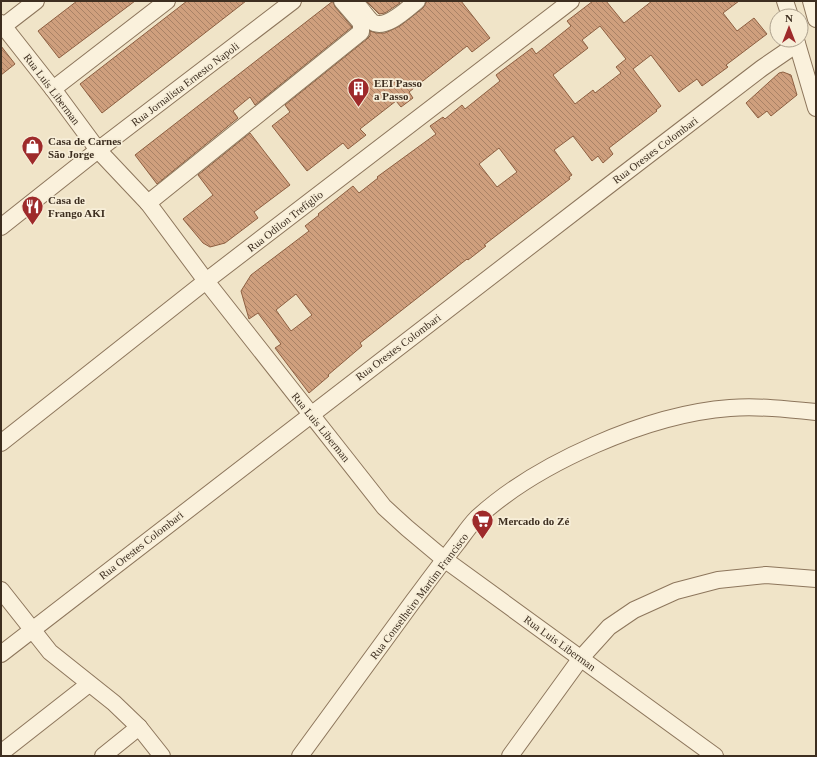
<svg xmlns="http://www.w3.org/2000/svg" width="817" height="757" viewBox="0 0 817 757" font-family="Georgia,serif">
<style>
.building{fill:url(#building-back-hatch);stroke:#8d5f41;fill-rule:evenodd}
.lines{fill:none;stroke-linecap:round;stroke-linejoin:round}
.minor-casing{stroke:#8d765c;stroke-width:18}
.minor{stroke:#faf1dc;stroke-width:16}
.labels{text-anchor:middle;stroke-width:3.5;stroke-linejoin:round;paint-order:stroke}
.poi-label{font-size:11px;font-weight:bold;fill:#3d2e20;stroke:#f7eed8;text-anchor:start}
.street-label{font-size:11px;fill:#3d2e20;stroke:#f7eed8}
</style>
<defs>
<pattern id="building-back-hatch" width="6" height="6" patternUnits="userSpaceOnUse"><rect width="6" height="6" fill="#cf9f7d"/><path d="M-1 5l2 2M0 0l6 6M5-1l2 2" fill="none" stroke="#a98266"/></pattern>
</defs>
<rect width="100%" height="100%" fill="#f0e4c8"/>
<!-- building -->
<g class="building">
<path d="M77,1H135L59,58L38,31Z"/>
<path d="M187,1H246L102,113L80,84Z"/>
<path d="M333,1L335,7L352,27L255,105L250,97L233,111L238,118L157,184L135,155Z"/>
<path d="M366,1H399L400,3L385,13L379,14Z"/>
<path d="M427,1H461L490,38L472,52L467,46L409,92L413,98L401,107L396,101L360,129L366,135L348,149L343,143L307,171L272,126L290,112L285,105L367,39L370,36V31L376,33H385L400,26L423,8Z"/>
<path d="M593,1H606L624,23L652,1H739L723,13L737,31L754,18L767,34L726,65L728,67L702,86L697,79L679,92L651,55L633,69L661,106L656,110L657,111L609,148L613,154L603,163L598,156L592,161L573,136L554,150L572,175L569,177L570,179L484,245L486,246L468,260L467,259L360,343L362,346L328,375L329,376L309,393L275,348L281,344L258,313L249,319L241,291L251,275L309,231L305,226L319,215L318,214L353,186L359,193L378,178L377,177L436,134L430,126L443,117L445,119L462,105L465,109L500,81L496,75L532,48L536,54L571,26L567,21ZM600,26L626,59L616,67L621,73L595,93L593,90L575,104L553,75L588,48L582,40ZM499,148L517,172L497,187L479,164ZM296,294L312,315L291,331L276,310Z"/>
<path d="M1,46L15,64L1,75Z"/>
<path d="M783,72L791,75L797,95L771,116L767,111L758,118L746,103L779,73Z"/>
<path d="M250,133L290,185L254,212L258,218L225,243L210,247L203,243L183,219L213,195L198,175Z"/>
</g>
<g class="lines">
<defs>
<g id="minor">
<path d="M785,1L790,16"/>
<path d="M811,1L816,19"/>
<path d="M359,7C363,11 367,17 371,21C384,32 407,9 417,1"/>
<path d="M1,23L53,89L98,150L148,203L206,281L384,507L407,528L444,559L715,756"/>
<path d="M1,28L36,1"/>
<path d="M796,40L816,108"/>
<path d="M53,89L167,1"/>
<path d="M148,203L361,32V23L342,1"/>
<path d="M1,227L98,150L293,1"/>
<path d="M1,443L206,281L571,1"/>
<path d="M1,590L50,652L114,703L139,727L162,756"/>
<path d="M1,654L608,186L762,68L797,44"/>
<path d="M1,753L89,684"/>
<path d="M103,756L139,727"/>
<path d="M300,756C338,704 376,652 414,600C429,580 443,561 458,542C464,534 470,525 477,518C537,463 648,414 730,408C758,406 787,409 816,412"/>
<path d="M510,756L581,658L609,627L634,610L676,591L718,580L766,575L816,579"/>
</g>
</defs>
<!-- minor casing -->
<use href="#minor" class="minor-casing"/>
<!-- minor -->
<use href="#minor" class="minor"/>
</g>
<!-- icons -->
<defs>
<symbol id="building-pin" viewBox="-11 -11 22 30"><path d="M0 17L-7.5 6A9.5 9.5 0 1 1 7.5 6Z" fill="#9e2a2b" stroke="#f7eed8"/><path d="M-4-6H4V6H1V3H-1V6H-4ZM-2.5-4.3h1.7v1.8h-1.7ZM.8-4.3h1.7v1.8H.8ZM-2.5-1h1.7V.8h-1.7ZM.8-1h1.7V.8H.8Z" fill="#fff"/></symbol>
<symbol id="shop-pin" viewBox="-11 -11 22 30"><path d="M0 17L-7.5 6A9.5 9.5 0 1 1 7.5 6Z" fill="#9e2a2b" stroke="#f7eed8"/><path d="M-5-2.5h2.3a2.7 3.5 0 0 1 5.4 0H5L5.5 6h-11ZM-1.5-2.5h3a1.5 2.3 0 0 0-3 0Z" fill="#fff"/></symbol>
<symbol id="restaurant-pin" viewBox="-11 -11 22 30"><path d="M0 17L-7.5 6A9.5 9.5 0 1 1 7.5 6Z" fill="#9e2a2b" stroke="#f7eed8"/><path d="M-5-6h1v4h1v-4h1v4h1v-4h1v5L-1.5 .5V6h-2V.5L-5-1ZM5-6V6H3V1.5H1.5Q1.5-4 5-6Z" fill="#fff"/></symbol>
<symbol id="supermarket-pin" viewBox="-11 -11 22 30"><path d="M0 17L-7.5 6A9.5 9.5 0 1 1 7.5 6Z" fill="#9e2a2b" stroke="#f7eed8"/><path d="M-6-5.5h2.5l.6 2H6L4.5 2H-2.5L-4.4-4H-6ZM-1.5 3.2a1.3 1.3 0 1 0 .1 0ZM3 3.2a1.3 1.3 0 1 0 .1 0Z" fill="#fff"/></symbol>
</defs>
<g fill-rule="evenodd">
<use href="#building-pin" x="346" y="76" width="25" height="34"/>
<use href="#shop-pin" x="20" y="134" width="25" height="34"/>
<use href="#restaurant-pin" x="20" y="194" width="25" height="34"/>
<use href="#supermarket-pin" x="470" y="508" width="25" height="34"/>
</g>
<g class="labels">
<!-- poi labels -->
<g class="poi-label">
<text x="374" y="87">EEI Passo<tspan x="374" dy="13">a Passo</tspan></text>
<text x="48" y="145">Casa de Carnes<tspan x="48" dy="13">São Jorge</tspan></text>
<text x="48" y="204">Casa de<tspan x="48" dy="13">Frango AKI</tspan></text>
<text x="498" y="525">Mercado do Zé</text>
</g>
<!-- street labels -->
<g class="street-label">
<text transform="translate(185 84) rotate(-37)" y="4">Rua Jornalista Ernesto Napoli</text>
<text transform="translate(52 89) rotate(53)" y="4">Rua Luis Liberman</text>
<text transform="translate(655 150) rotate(-37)" y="4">Rua Orestes Colombari</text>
<text transform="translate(285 221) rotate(-38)" y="4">Rua Odilon Trefíglio</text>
<text transform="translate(398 347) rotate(-37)" y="4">Rua Orestes Colombari</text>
<text transform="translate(321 427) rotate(51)" y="4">Rua Luis Liberman</text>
<text transform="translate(141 545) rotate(-38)" y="4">Rua Orestes Colombari</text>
<text transform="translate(419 596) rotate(-53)" y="4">Rua Conselheiro Martim Francisco</text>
<text transform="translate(560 643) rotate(36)" y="4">Rua Luis Liberman</text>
</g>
</g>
<!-- border -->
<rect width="817" height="757" fill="none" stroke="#3d2e20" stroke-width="4"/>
<!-- north arrow -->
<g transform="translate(789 28)"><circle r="19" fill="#f7eed8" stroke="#ada18e"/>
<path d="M0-3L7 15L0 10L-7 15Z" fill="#9e2a2b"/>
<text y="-6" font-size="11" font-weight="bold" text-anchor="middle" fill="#3d2e20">N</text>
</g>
</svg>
